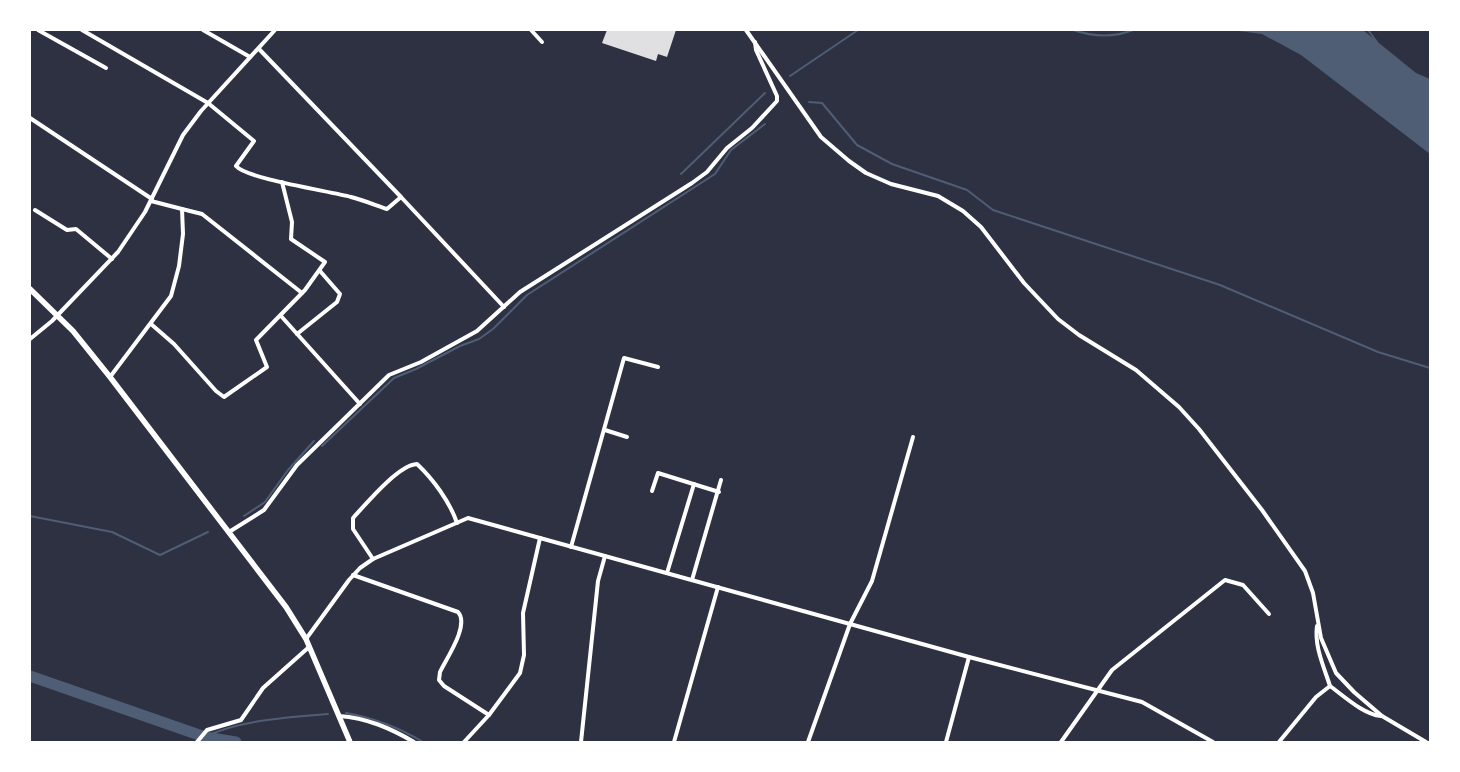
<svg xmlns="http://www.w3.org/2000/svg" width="1460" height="772" viewBox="0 0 1460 772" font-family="Georgia,serif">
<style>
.water{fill:#4f5d75}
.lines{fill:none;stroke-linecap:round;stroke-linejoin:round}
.stream{stroke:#4f5d75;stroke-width:2}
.river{stroke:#4f5d75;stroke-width:11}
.building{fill:#e0e0e3}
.minor{stroke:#fff;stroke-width:4}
.secondary{stroke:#fff;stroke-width:5.5}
</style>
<rect width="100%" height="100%" fill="#2d3142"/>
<!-- water -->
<path class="water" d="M1231,30H1363L1416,73L1430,79V154L1301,55L1262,34Z"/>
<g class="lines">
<!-- stream -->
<g class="stream">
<path d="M1073,30C1094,37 1113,38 1133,30"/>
<path d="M1368,30L1377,42"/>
<path d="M790,76L858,30"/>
<path d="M809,102L822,103L857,145L892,164L967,190L993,210L1220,285L1378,352L1430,368"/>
<path d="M681,174L765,93"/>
<path d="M322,446L394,378L416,369L460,346L479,339L493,329L527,295L715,174L731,150L765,124"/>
<path d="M30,516L112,532L160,555L208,532"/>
<path d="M244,516L265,502L288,470L314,441"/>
<path d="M346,713C375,718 398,727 423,742"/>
<path d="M205,737C238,720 291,717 328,714"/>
</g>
<!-- river -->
<path class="river" d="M30,676L205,737L236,742"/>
</g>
<!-- building -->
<path class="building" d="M607,30H676L667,57L658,54L656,61L602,43Z"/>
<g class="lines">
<!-- minor -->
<g class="minor">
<path d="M38,30L106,68"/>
<path d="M82,30L208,103L254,141L236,166C247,179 329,191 351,197C363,200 375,205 387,209L401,197L504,307"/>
<path d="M203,30L250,57"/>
<path d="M531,30L542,42"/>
<path d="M746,30L821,137L849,161L866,173L891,184L938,196L963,211L981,227L1024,283L1058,319L1079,335L1136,370L1179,407L1199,429L1262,510L1305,571L1313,593L1321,638L1336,673L1354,692L1382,716L1426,742"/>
<path d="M259,49L401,197"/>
<path d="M30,118L152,199"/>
<path d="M182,209L202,214L302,293"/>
<path d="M35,210L67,230L76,229L112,259"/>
<path d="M281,316L360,404"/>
<path d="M151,324L174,344L216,391L224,397L267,367L256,340L305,290L325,262L291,239L292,222L282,182"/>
<path d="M297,334L337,302L340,294L320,271"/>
<path d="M30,339L52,321L118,252L145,212L183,135L201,111L275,30"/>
<path d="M110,377L171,296L179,266L183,234L182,209L151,201"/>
<path d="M605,430L627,437"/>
<path d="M652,491L658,473L719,492"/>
<path d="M229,532L264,510L297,465L389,375L421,362L477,331L520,292L692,183L707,172L727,148L752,128L777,101V96L756,50L755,42"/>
<path d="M571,547L624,358L658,367"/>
<path d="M373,559L353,529V518C366,504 398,465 417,464C433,479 450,502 457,523"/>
<path d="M667,573L694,484"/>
<path d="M353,575L458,612C470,625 446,659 440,672L439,680L444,686L489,715"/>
<path d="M692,580L721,480"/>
<path d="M306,639L349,580L360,568L373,559L468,518L969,657L1142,702L1213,742"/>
<path d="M1330,686C1345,697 1363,714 1381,716"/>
<path d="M339,716C367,718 390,728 414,742"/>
<path d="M197,742L207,730L241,720L263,688L309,647"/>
<path d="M464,742L489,715L520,673L524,655L523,613L540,538"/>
<path d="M581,742L598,581L605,556"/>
<path d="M674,742L718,587"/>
<path d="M808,742L850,624L872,581L913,437"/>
<path d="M946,742L969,657"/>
<path d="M1061,742L1112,670L1225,580L1243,585L1269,614"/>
<path d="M1279,742L1316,697L1330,686C1324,667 1314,646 1317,626"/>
</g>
<!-- secondary -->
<path class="secondary" d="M30,289L73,331L110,377L286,607L306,639L350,742"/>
</g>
<!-- border -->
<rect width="1460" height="772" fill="none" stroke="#ffffff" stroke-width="62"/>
</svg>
